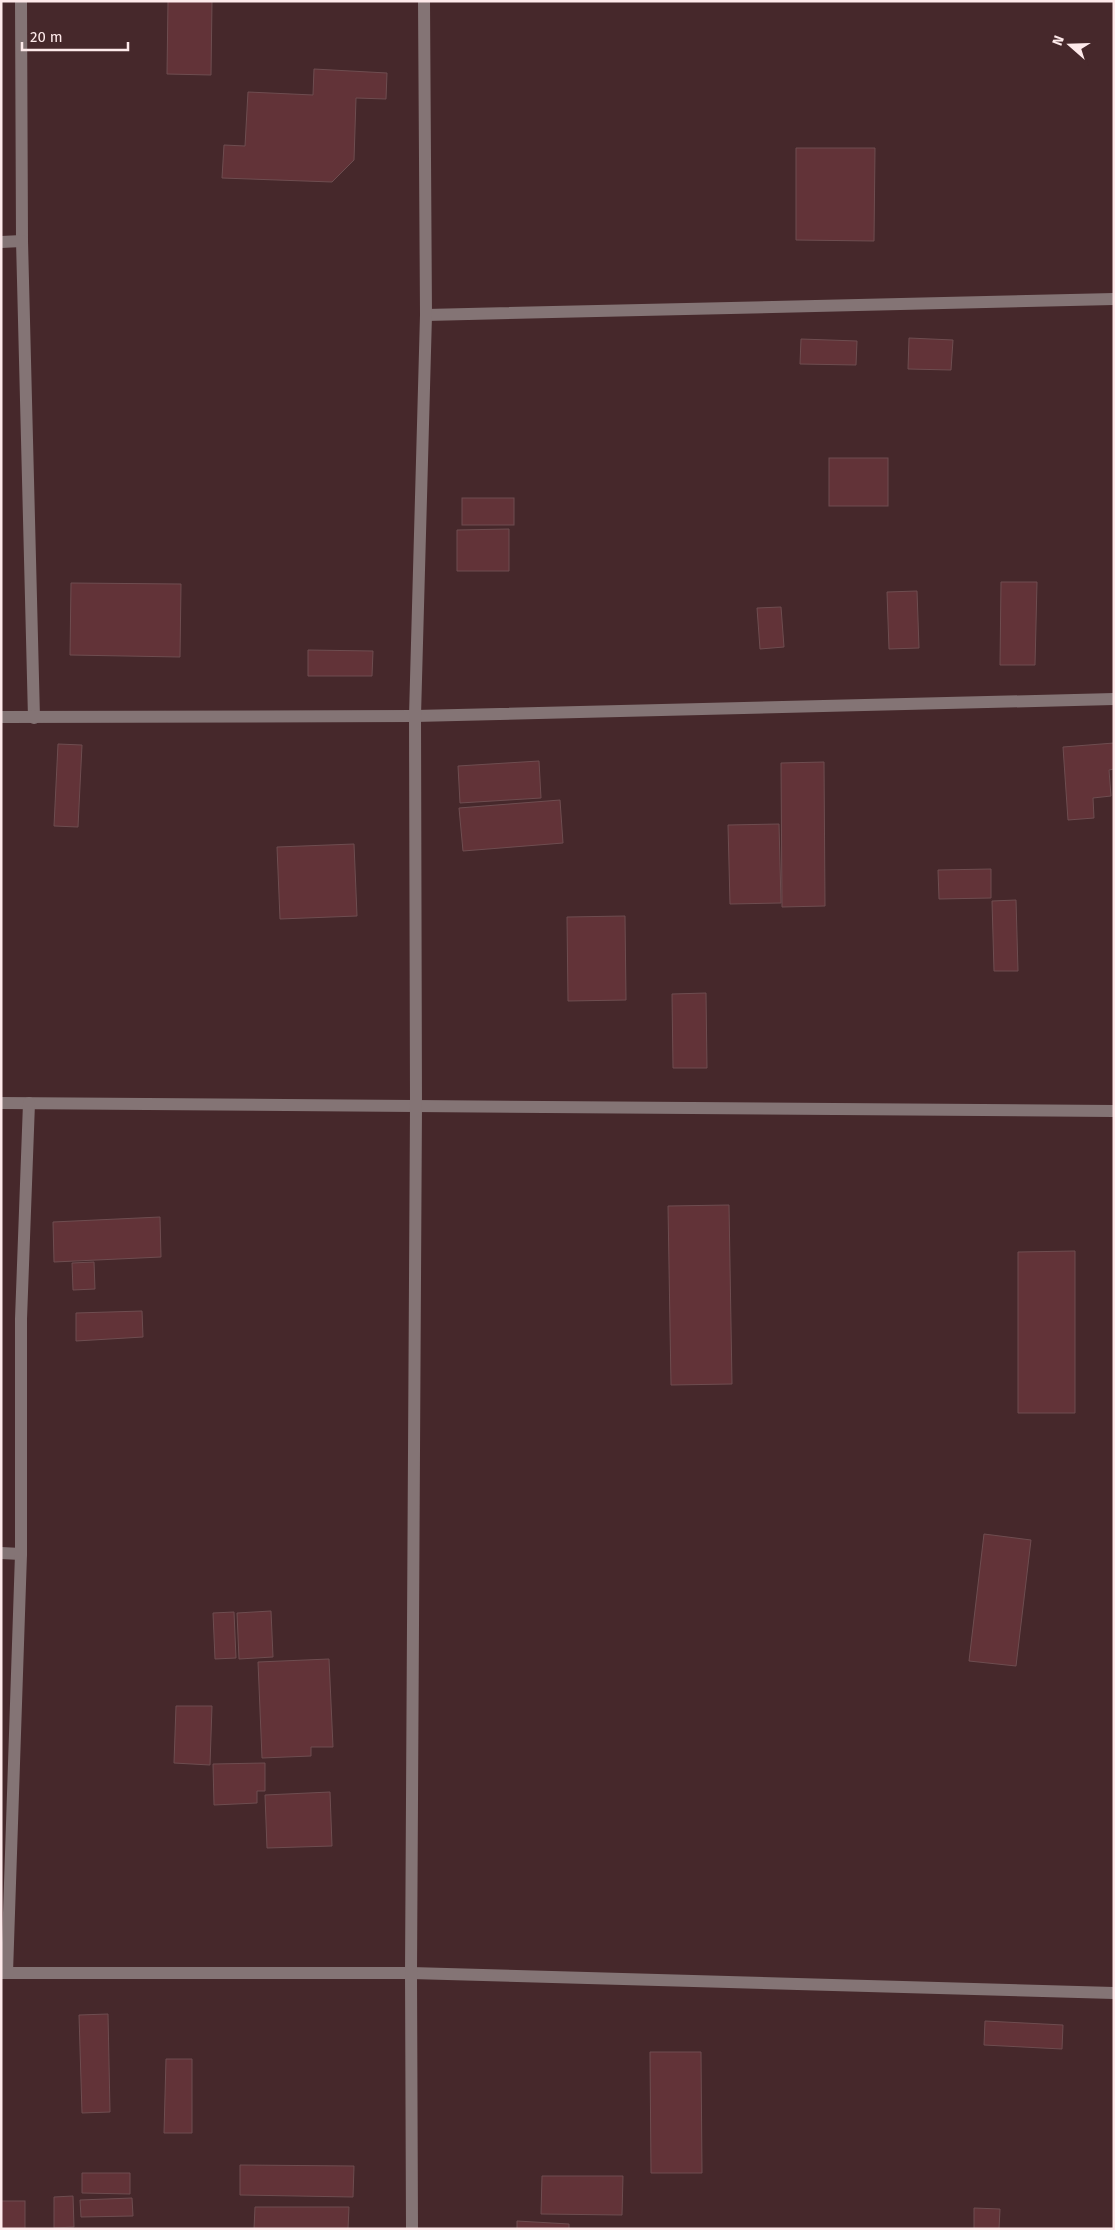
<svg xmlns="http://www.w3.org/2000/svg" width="1115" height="2230" viewBox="0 0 1115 2230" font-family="'Fira Sans',sans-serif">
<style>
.building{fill:#623338;stroke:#6e4d50}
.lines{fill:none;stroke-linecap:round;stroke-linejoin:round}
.minor{stroke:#847475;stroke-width:12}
</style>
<rect width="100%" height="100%" fill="#46282b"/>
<!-- building -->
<g class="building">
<path d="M168,1H212L211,75L167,74Z"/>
<path d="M314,69L387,73L386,99L356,98L354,160L332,182L222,178L224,145L245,146L248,92L313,95Z"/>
<path d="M796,148H875L874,241L796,240Z"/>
<path d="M909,338L953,340L951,370L908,369Z"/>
<path d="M801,339L857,341L856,365L800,364Z"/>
<rect x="829" y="458" width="59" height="48"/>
<rect x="462" y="498" width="52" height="27"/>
<path d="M509,529V571H457V530Z"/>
<path d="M1001,582H1037L1035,665H1000Z"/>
<path d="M71,583L181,584L180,657L70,655Z"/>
<path d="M917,591L919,648L889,649L887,592Z"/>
<path d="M781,607L784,647L760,649L757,608Z"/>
<path d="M308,650L373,651L372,676H308Z"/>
<path d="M1114,743V769L1109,770L1111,796L1093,798L1094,818L1068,820L1063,747Z"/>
<path d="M58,744L82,745L78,827L54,826Z"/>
<path d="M539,761L541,798L460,803L458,766Z"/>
<path d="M824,762L825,906L782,907L781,763Z"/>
<path d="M560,800L563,843L463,851L459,808Z"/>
<path d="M779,824L781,903L730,904L728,825Z"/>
<path d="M354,844L357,916L280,919L277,847Z"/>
<path d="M991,869V898L939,899L938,870Z"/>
<path d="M1016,900L1018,971H994L992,901Z"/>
<path d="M625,916L626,1000L568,1001L567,917Z"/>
<path d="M706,993L707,1068H673L672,994Z"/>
<path d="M729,1205L732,1384L671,1385L668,1206Z"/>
<path d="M160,1217L161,1257L54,1262L53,1222Z"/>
<path d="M1075,1251V1413H1018V1252Z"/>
<path d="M94,1262L95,1289L73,1290L72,1263Z"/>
<path d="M142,1311L143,1337L76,1341V1313Z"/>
<path d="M984,1534L1031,1540L1016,1666L969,1661Z"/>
<path d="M271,1611L273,1657L239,1659L237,1613Z"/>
<path d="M234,1612L236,1658L215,1659L213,1613Z"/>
<path d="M329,1659L333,1747H311V1756L262,1758L258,1662Z"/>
<path d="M176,1706H212L210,1765L174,1763Z"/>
<path d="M265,1763V1791H257V1803L214,1805L213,1764Z"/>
<path d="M330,1792L332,1846L267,1848L265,1795Z"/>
<path d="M108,2014L110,2112L82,2113L79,2015Z"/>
<path d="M985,2021L1063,2025L1062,2049L984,2045Z"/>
<path d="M650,2052H701L702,2173H651Z"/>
<path d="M166,2059H192V2133H164Z"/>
<path d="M240,2165L354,2166L353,2197L240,2195Z"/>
<path d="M82,2173H130V2194L82,2193Z"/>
<path d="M542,2176H623L622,2215L541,2214Z"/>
<path d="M73,2196L74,2227L54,2228V2197Z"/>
<path d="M132,2198L133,2216L81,2217L80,2200Z"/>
<rect x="1" y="2201" width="24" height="28"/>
<path d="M255,2207H349L348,2229H254Z"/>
<path d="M974,2208L1000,2209L999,2229H974Z"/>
<path d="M517,2221L569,2224V2229H517Z"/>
</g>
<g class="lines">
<!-- minor -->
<g class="minor">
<path d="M21,1L22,241L34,718"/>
<path d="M1,242L22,241"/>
<path d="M426,315L1114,299"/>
<path d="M1,717L415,716L1114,699"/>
<path d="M1,1103L1114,1111"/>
<path d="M1,1553L21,1554"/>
<path d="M1,1973H411L1114,1993"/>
<path d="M7,1973L21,1554V1319L29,1103"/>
<path d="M412,2229L411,1973L416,1106L415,716L426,315L424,1"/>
</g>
</g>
<!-- border -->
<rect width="1115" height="2230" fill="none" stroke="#feeaeb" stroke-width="5"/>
<!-- north arrow -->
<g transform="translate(1070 45) rotate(290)" stroke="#46282b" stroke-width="4" paint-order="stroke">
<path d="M0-4L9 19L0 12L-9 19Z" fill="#feeaeb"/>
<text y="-8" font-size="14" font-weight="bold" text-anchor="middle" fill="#feeaeb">N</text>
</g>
<!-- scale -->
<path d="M22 42v8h106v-8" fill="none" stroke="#feeaeb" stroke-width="2.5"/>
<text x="30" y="42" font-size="15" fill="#feeaeb" stroke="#46282b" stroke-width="4" paint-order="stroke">20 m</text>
</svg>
